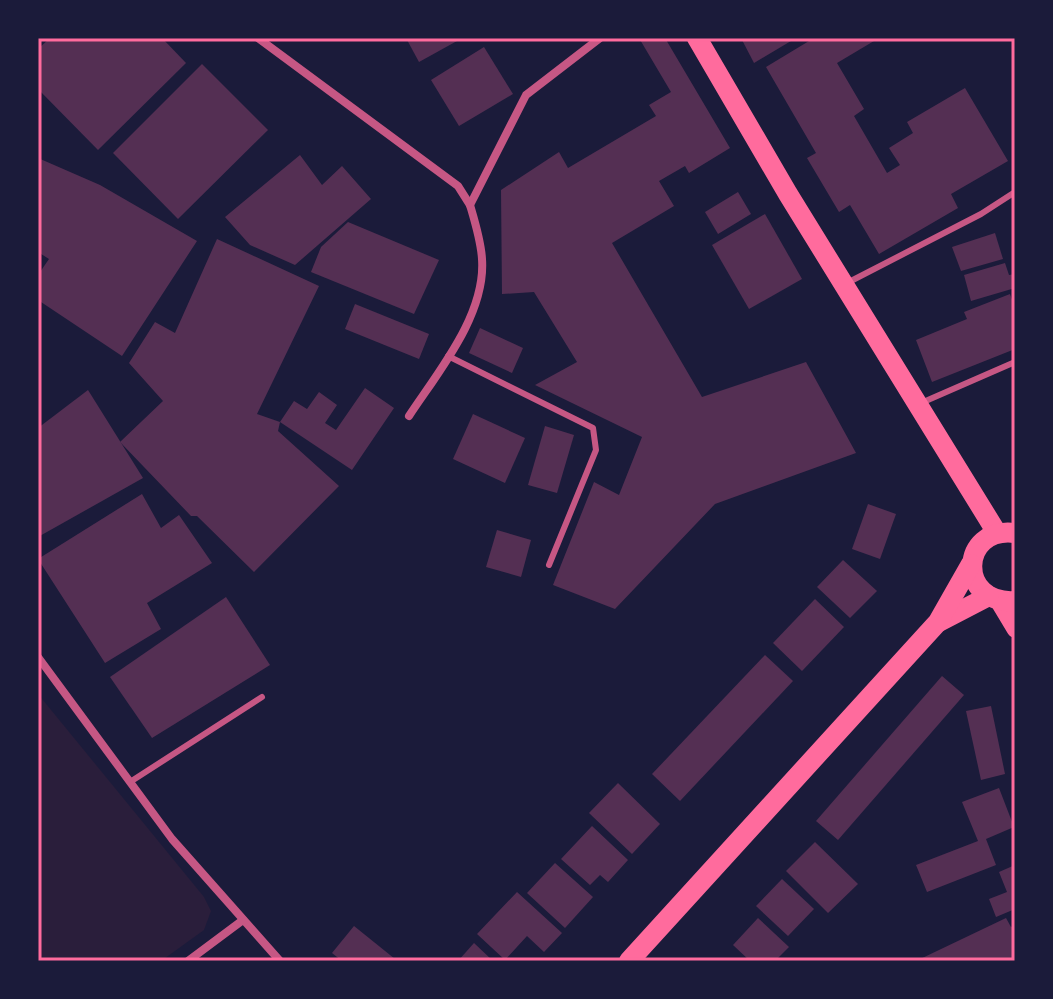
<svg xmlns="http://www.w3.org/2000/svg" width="1053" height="999" viewBox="0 0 1053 999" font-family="Roboto,sans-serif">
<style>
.green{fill:#2a1e3b}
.building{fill:#542f53}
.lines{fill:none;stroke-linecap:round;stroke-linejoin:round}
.service{stroke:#c65784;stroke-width:6}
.minor{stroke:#c65784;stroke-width:8}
.secondary{stroke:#ff6b9d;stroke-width:16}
.primary{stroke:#ff6b9d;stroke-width:20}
.neatline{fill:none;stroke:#ff6b9d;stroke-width:3}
</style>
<rect width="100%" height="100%" fill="#1b1b3a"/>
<!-- green -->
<path class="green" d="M38,694L204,897L211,911L204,930L161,961H38Z"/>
<!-- building -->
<g class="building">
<path d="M50,38H162L186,63L98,150L38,89V49Z"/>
<path d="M406,38H455L457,41L419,62Z"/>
<path d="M639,38H665L730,148L689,173L685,166L659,181L674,206L612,243L702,397L806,362L856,453L715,504L615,609L553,585L594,482L619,495L642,437L535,385L577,362L534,292L502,294L501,190L559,152L568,168L656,116L649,105L671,92Z"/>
<path d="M741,38H796L754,63Z"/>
<path d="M814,38H879L837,63L864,109L854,116L887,173L900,165L889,148L913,133L907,122L965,88L1008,161L951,194L958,208L879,254L850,205L839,212L807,158L816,153L766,67Z"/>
<path d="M484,47L513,94L459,126L431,80Z"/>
<path d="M202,64L268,130L178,219L113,153Z"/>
<path d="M300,155L322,185L342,166L371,199L295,265L250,245L225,217Z"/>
<path d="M38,158L100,185L197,241L122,356L38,300V275L49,259L38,252Z"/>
<path d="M738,192L751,214L718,234L705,212Z"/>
<path d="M765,214L802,279L749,309L712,245Z"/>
<path d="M348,222L439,260L414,314L311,272L321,247Z"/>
<path d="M995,233L1003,259L961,271L952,247Z"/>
<path d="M217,239L319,286L257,414L280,422L278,431L339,486L254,572L197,516H191L120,442L163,401L129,363L155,322L175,333Z"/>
<path d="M1005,263L1009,275L1015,274V288L971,301L964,275Z"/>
<path d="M1010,294L1015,308V349L932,382L916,340L967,319L964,312Z"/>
<path d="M355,304L429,334L419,359L345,329Z"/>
<path d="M480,328L523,348L512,373L469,353Z"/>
<path d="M365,388L394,408L352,470L280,422L294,401L307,409L319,392L337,405L325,423L336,430Z"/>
<path d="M88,390L143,478L38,537V428Z"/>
<path d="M473,414L525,438L505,483L453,459Z"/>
<path d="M545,426L574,435L557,493L528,485Z"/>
<path d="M142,494L161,528L179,515L212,563L147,603L161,629L105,663L38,559Z"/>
<path d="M868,504L896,514L880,559L852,549Z"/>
<path d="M497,530L531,540L521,577L486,567Z"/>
<path d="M843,560L877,591L850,618L817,587Z"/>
<path d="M226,597L270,665L152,738L110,677Z"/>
<path d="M815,599L844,627L802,671L773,643Z"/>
<path d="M765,655L793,681L680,801L652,774Z"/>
<path d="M942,676L964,695L838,840L816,821Z"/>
<path d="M991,706L1005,774L981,780L966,711Z"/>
<path d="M618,783L660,824L632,854L589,813Z"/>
<path d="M999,788L1014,827L986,839L996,865L927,892L916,865L978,841L962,802Z"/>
<path d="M592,826L628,860L608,882L600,875L590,885L561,859Z"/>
<path d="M815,842L858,884L828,913L786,871Z"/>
<path d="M555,863L593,897L565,928L527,893Z"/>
<path d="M1015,865V909L996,917L989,899L1007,892L999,872Z"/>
<path d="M782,879L814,909L788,936L756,906Z"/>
<path d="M517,892L562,933L544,952L527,936L505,960L477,934Z"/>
<path d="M758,918L789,947L775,961H750L733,945Z"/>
<path d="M1006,918L1011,927L1015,925V957L1004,961H916Z"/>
<path d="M354,926L395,959L394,961H342L332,953Z"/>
<path d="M474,943L493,961H458Z"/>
</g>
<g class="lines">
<!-- service -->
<g class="service">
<path d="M847,283L981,214L1015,192"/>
<path d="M448,356L593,428L596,450L549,565"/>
<path d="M921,403L1015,362"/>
<path d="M130,782L262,697"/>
</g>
<!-- minor -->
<g class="minor">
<path d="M258,38L458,186L470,205"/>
<path d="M409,416C438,372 486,315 482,259C481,241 475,222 470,205L526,95L600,38"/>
<path d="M38,657L172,839L280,961"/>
<path d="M188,961L243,920"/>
</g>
<!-- secondary -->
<path class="secondary" d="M997,600L1015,630"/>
<!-- primary -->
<g class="primary">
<path d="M697,38L788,194L997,533"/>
<path d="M1015,533C959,526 957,605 1015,601"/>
<path d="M939,622L989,596"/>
<path d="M629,961L938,622L971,564"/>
</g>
</g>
<!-- border -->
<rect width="1053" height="999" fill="none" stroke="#1b1b3a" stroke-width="80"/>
<rect x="40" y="40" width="973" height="919" class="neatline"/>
</svg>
